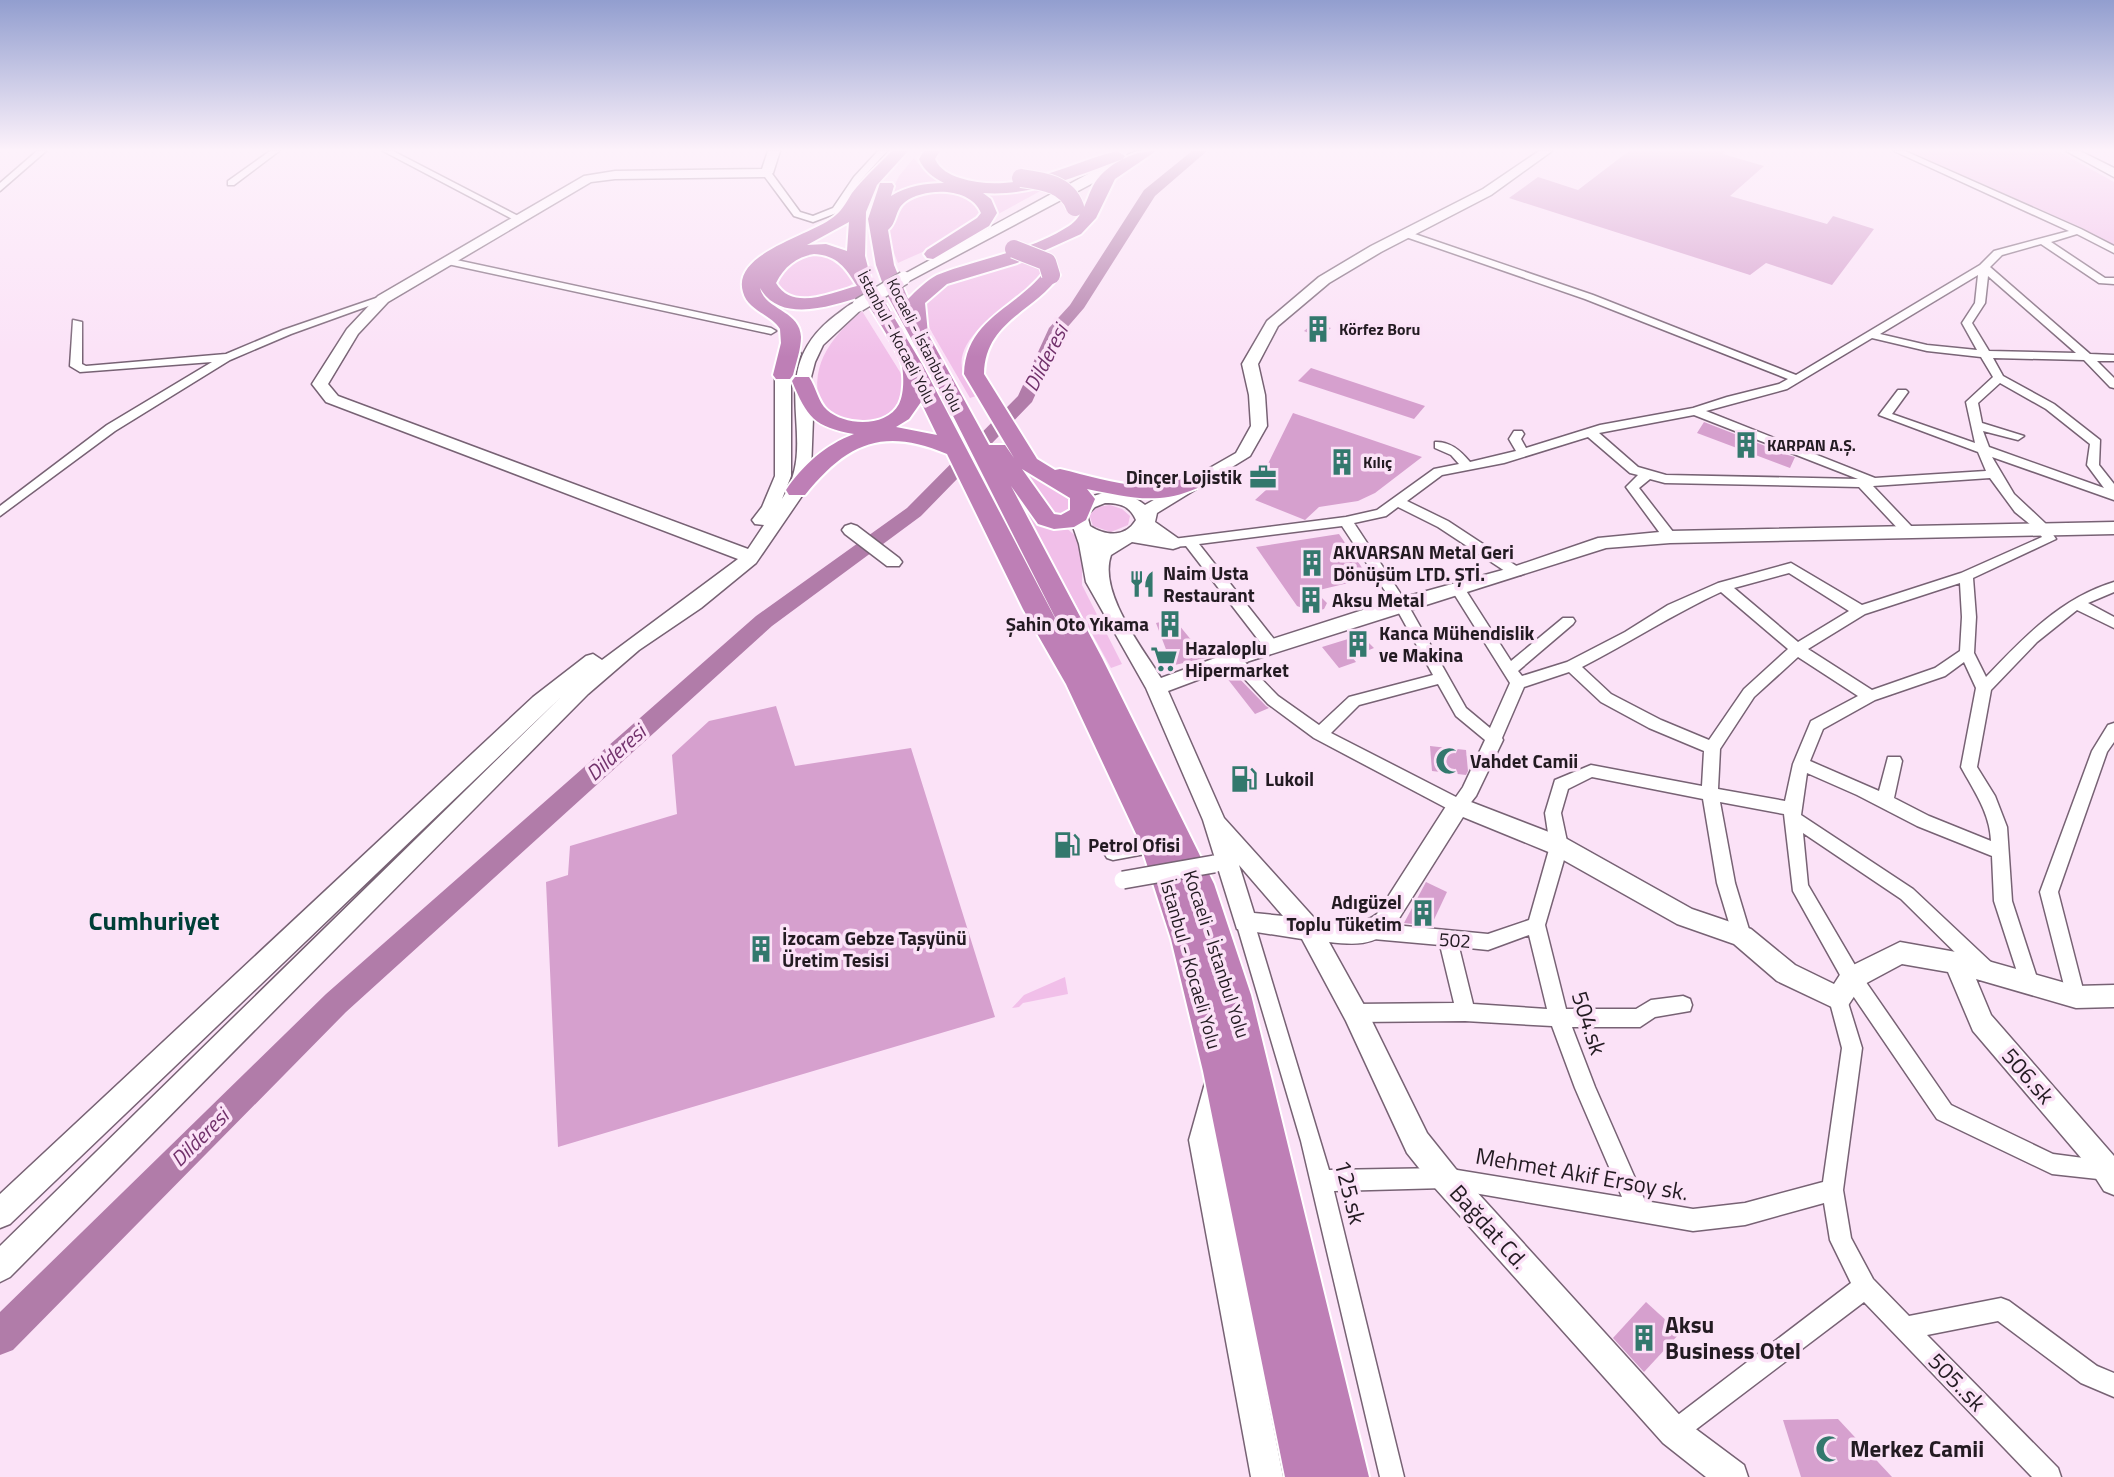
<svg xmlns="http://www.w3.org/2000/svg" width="2114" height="1477" viewBox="0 0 2114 1477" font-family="'Titillium Web',sans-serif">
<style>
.green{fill:#f1bfe9}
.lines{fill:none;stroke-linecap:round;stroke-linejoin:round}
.river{fill:#b17ca9;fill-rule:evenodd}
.building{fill:#d6a0ce}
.street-casing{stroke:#776274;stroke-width:3}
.secondary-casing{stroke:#776274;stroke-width:3}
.highway-casing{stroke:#fff;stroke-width:4}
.street{fill:#fff;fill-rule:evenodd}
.secondary{fill:#fff;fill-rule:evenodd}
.highway{fill:#be7fb6;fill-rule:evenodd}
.street-bridge-casing{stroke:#776274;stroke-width:20;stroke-linecap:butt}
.secondary-bridge-casing{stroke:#776274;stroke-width:16;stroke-linecap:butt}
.highway-bridge-casing{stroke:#fff;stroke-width:20;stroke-linecap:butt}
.street-bridge{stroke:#fff;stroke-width:17}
.secondary-bridge{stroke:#fff;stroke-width:13}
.highway-bridge{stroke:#be7fb6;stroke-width:18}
.labels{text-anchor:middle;stroke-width:7;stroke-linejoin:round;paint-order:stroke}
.far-poi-label{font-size:16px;font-weight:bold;fill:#231b22;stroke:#fbe2f7;text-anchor:start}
.far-street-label{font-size:16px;fill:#231b22;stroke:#fbe2f7}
.poi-label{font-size:19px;font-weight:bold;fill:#231b22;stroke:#fbe2f7;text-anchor:start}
.street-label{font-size:19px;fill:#231b22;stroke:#fbe2f7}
.water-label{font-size:21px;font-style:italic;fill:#71316b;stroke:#fbe2f7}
.near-street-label{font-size:23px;fill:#231b22;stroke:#fbe2f7}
.near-poi-label{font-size:23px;font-weight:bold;fill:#231b22;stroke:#fbe2f7;text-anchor:start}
.district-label{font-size:26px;font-weight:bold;fill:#003f37;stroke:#fbe2f7}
</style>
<rect width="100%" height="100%" fill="#fbe2f7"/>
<!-- green -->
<g class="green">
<path d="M1909,151H2058L2114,182V246L2082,228Z"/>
<path d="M914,158C936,195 1007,186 1046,188L991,218L955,187L887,201L899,176Z"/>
<path d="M933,191H952L978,200L982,213C970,234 921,252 898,263C886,235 887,225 903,199Z"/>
<path d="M818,251L843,262L855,282L837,294L797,301L774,290V274L783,264Z"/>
<path d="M1024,257L1037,261L1042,272L1039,278C1017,301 951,335 963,372C966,380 972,388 976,396L970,398L923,317L920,304L934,287Z"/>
<path d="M862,311L900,372L904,384L901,407C871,432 857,425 823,413C806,369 829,339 862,311Z"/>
<path d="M1008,455H1012L1028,473L1074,495L1069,511L1055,516Z"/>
<path d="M1005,476L1078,538L1082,546V585L1122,664L1111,668Z"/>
<path d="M1110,505L1122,509L1130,516L1128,525L1111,532L1093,526L1089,514L1097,507Z"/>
<path d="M1065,977L1068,994L1023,1003L1019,1007L1012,1008L1024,995Z"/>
</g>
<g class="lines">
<!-- river -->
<path class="river" d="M1192,151H1207L1155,196L1084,308L1065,330L1032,402L921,516L772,626L346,1012L13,1350L0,1355V1312L326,994L756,616L907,508L1018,396L1049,328L1070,305L1144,190Z"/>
</g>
<!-- building -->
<g class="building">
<path d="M1629,151H1725L1723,154L1764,166L1730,196L1827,224L1833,216L1874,229L1832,285L1766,263L1750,275L1509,198L1538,177L1578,190Z"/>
<path d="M1314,323L1331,328L1320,338L1304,331Z"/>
<path d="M1311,368L1425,406L1414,419L1298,381Z"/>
<path d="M1293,413L1422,457L1375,493L1358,501L1319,507L1305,520L1255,500L1266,490L1249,484L1261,468L1265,470Z"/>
<path d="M1704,422L1788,455L1795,457L1790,468L1697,433Z"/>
<path d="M1339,534L1369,578L1315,591L1327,603L1324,609L1313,612L1297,606L1256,547Z"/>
<path d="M1174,619L1206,658L1161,668L1153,653L1167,652L1156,623Z"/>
<path d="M1361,635L1374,648L1352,657L1356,662L1339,668L1322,647Z"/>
<path d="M1231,670L1266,706L1269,708L1255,714L1223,673Z"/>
<path d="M776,706L795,766L911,748L995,1017L558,1147L546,882L568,875L570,846L677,814L672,755L709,721Z"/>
<path d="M1430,746L1466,750L1468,771L1466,775L1432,771Z"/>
<path d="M1426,882L1447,892L1431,926L1404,923Z"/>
<path d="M1646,1302L1680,1333L1644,1372L1613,1338Z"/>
<path d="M1838,1419L1892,1477H1801L1783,1420Z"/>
</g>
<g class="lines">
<defs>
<g id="street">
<path d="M37,151H46L0,191V183Z"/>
<path d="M270,151H279L234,185H228V181Z"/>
<path d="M383,151H393L524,219L516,221Z"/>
<path d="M878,151H887L860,181L839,212L813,222L794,216L762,173L770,171L800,212L813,216L833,208L854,177Z"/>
<path d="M1894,151H1905L2081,229L2114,246V253L2077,234L2051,242L2105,278H2114V284L2099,283L2041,244L2002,255L1990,267L2090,354L2114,355V361H2097L2114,378V388L2110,387L2084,360L1993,358L2003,376L2054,404L2100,440L2099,465L2114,484V500L1992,457L2014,494L2045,523L2056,539L1973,578L1976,617L1974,653L1986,677C2023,638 2061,598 2114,582V592L2088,603L2114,617V628L2077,610L2037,642L1991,690L1977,767L1995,796L2007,827L2012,901L2039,984L2037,990L2030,992L2023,990L2021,984L1994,901L1992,856L1917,826L1857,795L1807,773L1801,815L1913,889L1995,966L1997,972L1995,978L1988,980L1981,978L1901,899L1803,833L1808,885L1859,972L1951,1105L2053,1154L2114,1162V1178L2107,1180L2052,1174L1937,1119L1845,984L1793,891L1784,814L1720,802L1735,883L1751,936L1748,942L1742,944L1736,942L1733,936L1717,883L1703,799L1592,777L1568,789L1561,813L1568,846L1545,925L1566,1009H1636L1651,1000L1683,996L1690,999L1692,1005L1690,1011L1655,1017L1640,1027H1572L1595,1087L1645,1201L1693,1209L1745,1203L1823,1182L1842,1048L1829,999L1831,993L1838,990L1845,993L1862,1048L1843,1190L1851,1238L1873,1279L1909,1316L2001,1298L2009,1301L2097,1366L2114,1373V1397L2081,1383L1998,1321L1927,1335L2058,1468L2061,1477H2032L1864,1302L1682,1440L1674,1444L1666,1440L1662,1432L1666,1424L1851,1283L1830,1240L1824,1203L1745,1225L1693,1231L1445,1188L1334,1191L1404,1477H1380L1301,1141L1236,922L1239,917L1245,914L1251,917L1254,922L1329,1170L1445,1168L1622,1197L1575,1088L1552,1026L1465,1021L1355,1022L1348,1019L1345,1013L1348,1007L1355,1004L1454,1003L1440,945L1373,939L1367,937L1364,931L1367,925L1373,923L1488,934L1529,920L1550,846L1545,813L1555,780L1591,765L1702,786L1704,751L1649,728L1601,702L1569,672L1524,687L1502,738L1503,740L1476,796L1464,811H1452L1314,738L1268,704L1226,659L1233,654L1238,655L1278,696L1319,725L1349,697L1433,675L1395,606L1342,526L1199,544L1277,643L1279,647L1277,651H1267L1186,546L1173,547L1166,543L1173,539L1346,517L1377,510L1434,469L1459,464L1451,455L1435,448V442C1450,441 1461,451 1470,462L1516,451L1509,439L1514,431H1522L1524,434L1521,439L1526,448L1600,425L1693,408L1727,397L1779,384L1788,379L1585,299L1403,236V232H1409L1593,295L1796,375L1980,265L1994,251L2069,231ZM1978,275L1975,303L1962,323L1977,350L1927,345L1880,334ZM1988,276L2076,353L1989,351L1972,323L1985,303ZM1872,338L1927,351L1981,357L1993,377L1966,402L1975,443L1892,414L1908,392L1906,390H1898L1879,415L1978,452L1986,471L1875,478L1706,411L1787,389ZM2000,383L2046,409L2090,444L2087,465L2104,488L1989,447L1983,431L2018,440L2024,436L1982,423L1978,403ZM1694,415L1858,479L1666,475L1638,467L1599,433ZM1588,437L1630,473L1638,475L1626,487L1665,540L1670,541L1677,537L1639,488L1650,479L1665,483L1859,487L1903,534H1913V528L1873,486L1990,478L2015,512L2036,529L2042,537L1961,573L1862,605L1791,563L1718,583L1668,605L1625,632L1567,662L1522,676L1518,671L1573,624L1575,621L1573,618H1563L1511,661L1463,586H1453L1451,589L1510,683L1490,728L1466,708L1408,605L1354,523L1386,516L1398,507L1438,527L1511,575H1521L1523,572L1521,569L1448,521L1407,501L1442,475L1504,463ZM1789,573L1849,611L1798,642L1734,588ZM1960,583L1962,617L1960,651L1935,668L1872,690L1808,649L1865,614ZM1721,592L1788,649L1744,689L1709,740L1661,720L1611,694L1582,667C1629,643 1673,614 1721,592ZM1798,657L1858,696L1811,721L1793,764L1785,801L1718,789L1720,749L1754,697ZM1964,662L1976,688L1961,767C1974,791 1990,813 1991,841L1929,816L1894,798L1902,761L1900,757H1888L1879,791L1810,761L1823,729L1875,700L1945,676ZM1438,684L1456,716L1485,740L1463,787L1456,797L1331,733L1359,705ZM1529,935L1547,1009L1473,1004L1459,947L1488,950Z"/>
<path d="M447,258L771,328L776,331L771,334L443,263V259Z"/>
<path d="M379,297L388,299L291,334L230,360L115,431L0,516V506L107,425L212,362L80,372L70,366L73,320L82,322V364L86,366L226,354L283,330Z"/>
<path d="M2114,723V742L2107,752L2058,892L2085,997L2083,1003L2076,1005L2069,1003L2067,997L2040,892L2092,751L2108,725Z"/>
<path d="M1156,838L1162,840L1165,845L1162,850L1156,852L1113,860L1107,858L1104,853L1107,848L1113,846Z"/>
</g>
<g id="secondary">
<path d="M768,151H780L773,173L767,177L615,179L591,182L388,302L358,334L328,384L338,396L748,549L764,525L755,524L752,520L762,507L775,476V375L789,351H799L801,354L791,375V476L782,499C823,439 759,373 836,315C845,309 853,299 864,302L866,305L823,345L815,362L810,381L813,418L811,471L806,490L756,563L701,608L639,650L588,694L10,1277L0,1282V1246L561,697L10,1224L0,1228V1194L533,697L586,656L593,654L602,660L738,559L326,402L312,384L347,329L378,296L584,176L615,171L762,169Z"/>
<path d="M1138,151H1153L909,281H899L897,278L1110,162Z"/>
<path d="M1539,151H1552L1491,195L1381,252L1329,283L1278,326L1258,364L1265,395L1267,426L1250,456L1157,513L1155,522L1179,539L1182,543L1179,547L1173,549L1132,542L1111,555C1098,592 1142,647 1161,678L1226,654L1394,600L1510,568L1598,538L1670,531L2114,522V534L1670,543L1606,548L1240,664L1168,691L1224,818L1316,920C1338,922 1358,929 1377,914L1450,800L1458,797L1567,839L1692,909L1751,929L1795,965L1834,984L1843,970L1900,942L1956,952L2076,986L2114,985V1007L2076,1008L1976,979L1991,1015L2114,1156V1195L2104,1191L2088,1166L1973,1031L1948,972L1902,964L1861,986L1847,1007L1838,1010L1777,981L1734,944L1677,924L1551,853L1463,817L1393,928C1373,946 1355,945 1329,942L1364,1005L1427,1133L1455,1168L1685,1421L1744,1465L1748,1477H1706L1663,1443L1435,1188L1407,1153L1346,1021L1302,939L1237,929L1203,820L1146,688L1086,582L1079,544L1069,515C1086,490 1122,485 1145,505L1236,453L1251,426L1249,395L1242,364L1267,321L1319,277L1371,246L1483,189ZM1105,503C1120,503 1130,506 1136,520C1125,538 1106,536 1090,526L1087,515L1095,507ZM1239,865L1283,916L1254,913Z"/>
<path d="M2066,151H2080L2114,168V177Z"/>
<path d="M851,524L857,526L899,558L902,562L899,566H887L845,534L842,530L845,526Z"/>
<path d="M1218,1070L1227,1074L1231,1083L1217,1140L1283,1477H1251L1189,1140L1205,1083L1209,1074Z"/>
</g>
<path id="highway" d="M892,151H908L877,185L866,212L865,256L871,279L922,364L1066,639L943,396L886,293L876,265L868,219L880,183H892L894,186L891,196C907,186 926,183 944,183C933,177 924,171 919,159L924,151H940L935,159C939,169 950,175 960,178C1016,196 1065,164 1117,151L1125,156L1123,159C1079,175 1031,197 983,193L991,199L997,213L989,226L933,259L927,258L924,254L927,250L977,218L981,213C971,187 925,187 905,202C895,209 897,223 888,230L894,265L908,299C916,291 927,280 937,275C980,258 1029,252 1069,226C1083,217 1086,200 1093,186C1104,165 1134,150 1156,151L1115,179L1096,218L1081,234L1017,263L947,284L925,303L928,334L989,445H1005L1014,458L964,374C966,318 1016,309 1045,271H1057L1060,275C1034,312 985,321 984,374L1037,459L1055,470L1060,469C1086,475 1114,484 1141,486C1163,488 1185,470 1205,475L1208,480C1204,487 1197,488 1190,491C1154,505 1123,496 1087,489L1095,499L1086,520L1074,527L1054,529L1038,524L1011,486L1102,658L1214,884L1251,995L1369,1477H1285L1203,1071L1171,939L1139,840L1066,684L1023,609L947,454C883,427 847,443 805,495H789L786,490C803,465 825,445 854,434C814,427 807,417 792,381L795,377H809C816,387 818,402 827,410C845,426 886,428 899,404C904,394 904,377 902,366C900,352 872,312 863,296C831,306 781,324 760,288C765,310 800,310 801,337C801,349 796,363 793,375L790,379H776L773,375L781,343L780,329C771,314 748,311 743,292C731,252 815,235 836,215C843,209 847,201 852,193C863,179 878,165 892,151ZM849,222L847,251L826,244L807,245ZM814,254C837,255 846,268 857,286C832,292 793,312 776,283C784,267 796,257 814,254ZM921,402L937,435L896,427L909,419ZM1022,469L1070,498V510L1061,515L1054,514Z"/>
</defs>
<!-- street casing -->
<use href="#street" class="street-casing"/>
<!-- secondary casing -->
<use href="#secondary" class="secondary-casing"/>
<!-- highway casing -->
<use href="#highway" class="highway-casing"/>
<!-- street -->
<use href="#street" class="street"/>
<!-- secondary -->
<use href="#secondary" class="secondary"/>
<!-- highway -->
<use href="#highway" class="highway"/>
<defs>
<path id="street-bridge" d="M1123,880L1214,864"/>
<path id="secondary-bridge" d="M859,305L904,278"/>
<g id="highway-bridge">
<path d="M1021,178C1043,181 1067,184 1075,207"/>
<path d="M1014,249L1047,262L1051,275"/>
</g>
</defs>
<!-- street-bridge casing -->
<use href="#street-bridge" class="street-bridge-casing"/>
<!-- secondary-bridge casing -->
<use href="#secondary-bridge" class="secondary-bridge-casing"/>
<!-- highway-bridge casing -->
<use href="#highway-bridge" class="highway-bridge-casing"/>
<!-- street-bridge -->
<use href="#street-bridge" class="street-bridge"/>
<!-- secondary-bridge -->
<use href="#secondary-bridge" class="secondary-bridge"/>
<!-- highway-bridge -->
<use href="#highway-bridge" class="highway-bridge"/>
</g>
<!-- sky -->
<linearGradient id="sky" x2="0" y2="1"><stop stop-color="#929ecf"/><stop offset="0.42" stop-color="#fdf2fb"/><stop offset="1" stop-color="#fdf2fb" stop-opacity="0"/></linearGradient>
<rect width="2114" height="357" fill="url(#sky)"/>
<!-- icons -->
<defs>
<symbol id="building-bare" viewBox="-9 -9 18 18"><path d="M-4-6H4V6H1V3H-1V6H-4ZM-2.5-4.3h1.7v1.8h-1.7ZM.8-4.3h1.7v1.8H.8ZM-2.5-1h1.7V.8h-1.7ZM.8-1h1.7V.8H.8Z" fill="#33786d" stroke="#fbe2f7" stroke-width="2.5" paint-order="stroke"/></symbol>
<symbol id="office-bare" viewBox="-9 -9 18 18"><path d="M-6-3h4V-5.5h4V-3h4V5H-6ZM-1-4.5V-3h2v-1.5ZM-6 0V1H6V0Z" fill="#33786d" stroke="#fbe2f7" stroke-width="2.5" paint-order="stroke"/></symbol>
<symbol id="restaurant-bare" viewBox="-9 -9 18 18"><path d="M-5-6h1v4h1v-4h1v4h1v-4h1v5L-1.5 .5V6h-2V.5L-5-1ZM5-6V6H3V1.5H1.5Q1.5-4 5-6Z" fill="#33786d" stroke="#fbe2f7" stroke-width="2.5" paint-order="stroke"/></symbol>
<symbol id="supermarket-bare" viewBox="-9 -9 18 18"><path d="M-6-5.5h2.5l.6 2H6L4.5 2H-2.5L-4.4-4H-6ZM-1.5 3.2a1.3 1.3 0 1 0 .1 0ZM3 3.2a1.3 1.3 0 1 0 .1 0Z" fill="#33786d" stroke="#fbe2f7" stroke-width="2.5" paint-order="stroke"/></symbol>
<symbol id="mosque-bare" viewBox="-9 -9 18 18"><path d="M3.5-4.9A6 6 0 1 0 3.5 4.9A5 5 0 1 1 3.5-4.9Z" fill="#33786d" stroke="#fbe2f7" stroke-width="2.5" paint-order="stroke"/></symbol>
<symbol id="fuel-bare" viewBox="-9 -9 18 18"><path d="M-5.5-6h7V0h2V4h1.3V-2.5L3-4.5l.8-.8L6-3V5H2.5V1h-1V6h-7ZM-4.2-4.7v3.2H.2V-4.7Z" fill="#33786d" stroke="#fbe2f7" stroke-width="2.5" paint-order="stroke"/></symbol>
</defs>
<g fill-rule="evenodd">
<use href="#building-bare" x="1299" y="310" width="38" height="38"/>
<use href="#building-bare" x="1727" y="426" width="38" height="38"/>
<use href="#building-bare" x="1323" y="443" width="38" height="38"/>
<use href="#office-bare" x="1244" y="458" width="38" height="38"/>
<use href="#building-bare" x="1293" y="544" width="38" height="38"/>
<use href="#restaurant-bare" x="1123" y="565" width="38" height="38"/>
<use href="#building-bare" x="1292" y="581" width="38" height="38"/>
<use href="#building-bare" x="1151" y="605" width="38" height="38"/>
<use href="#building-bare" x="1339" y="625" width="38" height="38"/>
<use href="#supermarket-bare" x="1145" y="640" width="38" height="38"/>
<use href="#mosque-bare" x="1430" y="742" width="38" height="38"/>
<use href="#fuel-bare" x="1225" y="760" width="38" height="38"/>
<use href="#fuel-bare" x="1048" y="826" width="38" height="38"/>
<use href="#building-bare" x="1404" y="894" width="38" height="38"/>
<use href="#building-bare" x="742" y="930" width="38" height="38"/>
<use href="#building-bare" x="1625" y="1319" width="38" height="38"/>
<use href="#mosque-bare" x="1810" y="1430" width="38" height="38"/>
</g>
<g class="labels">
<!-- far-poi labels -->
<g class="far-poi-label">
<text x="1339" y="335">Körfez Boru</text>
<text x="1767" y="451">KARPAN A.Ş.</text>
<text x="1363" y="468">Kılıç</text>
</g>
<!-- far-street labels -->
<g class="far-street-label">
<text transform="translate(897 337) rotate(62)" y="6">İstanbul - Kocaeli Yolu</text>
<text transform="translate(925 345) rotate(63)" y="6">Kocaeli - İstanbul Yolu</text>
</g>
<!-- poi labels -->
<g class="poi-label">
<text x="1242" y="484" text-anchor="end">Dinçer Lojistik</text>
<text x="1333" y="559">AKVARSAN Metal Geri<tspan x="1333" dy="22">Dönüşüm LTD. ŞTİ.</tspan></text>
<text x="1163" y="580">Naim Usta<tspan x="1163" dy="22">Restaurant</tspan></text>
<text x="1332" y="607">Aksu Metal</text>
<text x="1149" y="631" text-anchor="end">Şahin Oto Yıkama</text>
<text x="1379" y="640">Kanca Mühendislik<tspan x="1379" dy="22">ve Makina</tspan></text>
<text x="1185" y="655">Hazaloplu<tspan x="1185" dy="22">Hipermarket</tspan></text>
<text x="1470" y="768">Vahdet Camii</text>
<text x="1265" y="786">Lukoil</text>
<text x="1088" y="852">Petrol Ofisi</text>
<text x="1402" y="909" text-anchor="end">Adıgüzel<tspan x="1402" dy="22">Toplu Tüketim</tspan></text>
<text x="782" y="945">İzocam Gebze Taşyünü<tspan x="782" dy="22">Üretim Tesisi</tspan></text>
</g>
<!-- street labels -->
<g class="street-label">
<text transform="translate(1455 940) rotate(4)" y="7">502</text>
<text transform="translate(1217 954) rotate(72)" y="7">Kocaeli - İstanbul Yolu</text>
<text transform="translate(1191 964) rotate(74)" y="7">İstanbul - Kocaeli Yolu</text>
</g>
<!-- water labels -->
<g class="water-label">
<text transform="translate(1046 358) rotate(-63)" y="7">Dilderesi</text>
<text transform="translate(616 753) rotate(-42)" y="7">Dilderesi</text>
<text transform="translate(200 1138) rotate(-45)" y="7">Dilderesi</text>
</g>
<!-- near-street labels -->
<g class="near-street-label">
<text transform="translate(1589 1023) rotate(72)" y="8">504.sk</text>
<text transform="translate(2028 1076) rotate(49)" y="8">506.sk</text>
<text transform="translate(1582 1174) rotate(10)" y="8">Mehmet Akif Ersoy sk.</text>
<text transform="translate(1350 1192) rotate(76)" y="8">125.sk</text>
<text transform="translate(1489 1227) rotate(48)" y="8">Bağdat Cd.</text>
<text transform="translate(1957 1382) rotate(46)" y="8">505..sk</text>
</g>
<!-- near-poi labels -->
<g class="near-poi-label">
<text x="1665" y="1333">Aksu<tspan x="1665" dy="26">Business Otel</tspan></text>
<text x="1850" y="1457">Merkez Camii</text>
</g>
<!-- district labels -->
<g class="district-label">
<text x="154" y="930">Cumhuriyet</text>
</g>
</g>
</svg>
